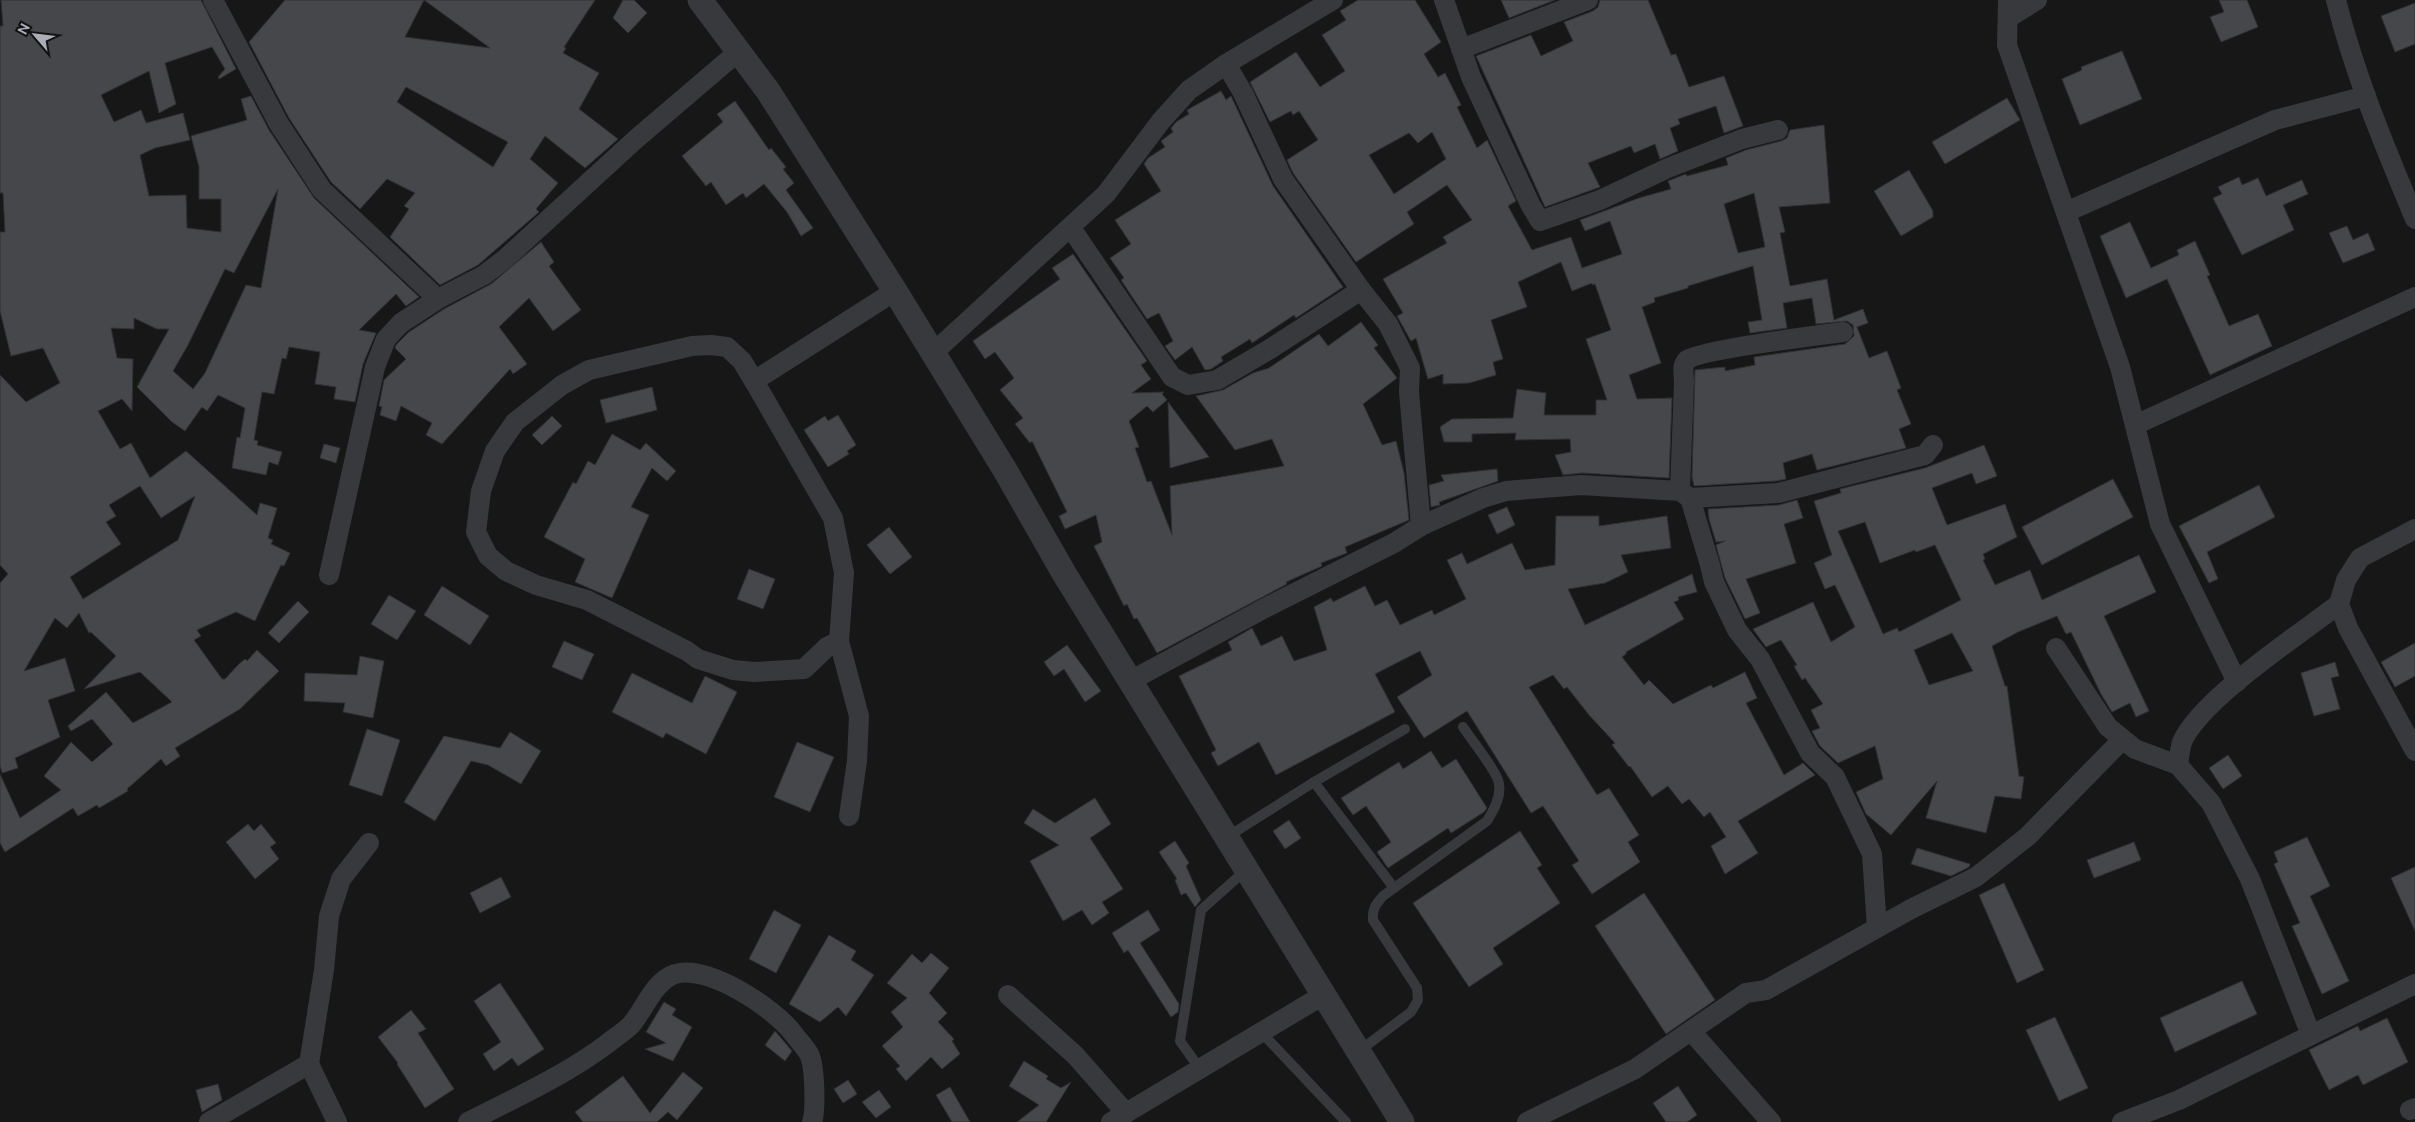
<svg xmlns="http://www.w3.org/2000/svg" width="2415" height="1122" viewBox="0 0 2415 1122" font-family="Ubuntu,sans-serif">
<style>
.building{fill:#46474a;stroke:#313134;fill-rule:evenodd}
.lines{fill:none;stroke-linecap:round;stroke-linejoin:round}
.service{stroke:#38393d;stroke-width:10}
.minor{stroke:#38393d;stroke-width:20}
.tertiary{stroke:#38393d;stroke-width:25}
</style>
<rect width="100%" height="100%" fill="#171718"/>
<!-- building -->
<g class="building">
<path d="M1,0H201L236,69L219,79L218,77L225,69L212,47L165,63L176,104L159,113L149,71L101,95L114,122L141,110L146,123L183,113L190,140L155,148L140,155L149,196L186,195L187,228L221,232V199H199V167L191,136L247,120L241,99L251,96L269,130L314,198L419,297L406,306L396,294L359,330L376,333L363,364L355,402L334,399L336,387L315,384L320,352L289,347L286,359L282,358L274,394L262,392L254,440L258,441L257,445L282,452L278,465L269,462L266,475L232,468L237,437L240,438L245,408L218,395L207,411L202,407L185,431L172,422L137,387L169,329H157L134,318V329L111,328L117,358L133,359L132,411L122,399L98,411L120,449L131,443L150,478L186,451L257,515L260,503L277,508L268,538L273,540L271,544L290,553L284,566L281,565L255,621L236,612L197,630L201,636L194,640L222,679H225L239,664L245,659L247,661L257,650L279,671L240,709L175,748L180,756L166,766L161,759L127,789L128,791L99,808L97,805L78,816L73,808L5,852L0,843V774L20,818L61,790L44,776L71,742L92,762L113,744L92,719L71,731L68,726L106,692L133,723L172,702L140,672L84,689L116,656L91,632L89,633L79,613L67,628L55,618L24,671L65,658L75,691L48,700L60,737L15,758L18,768L2,773L0,765V583L8,574L0,565V375L26,402L60,383L43,348L11,356L0,311V232H5L3,193H0V26H3ZM278,189L261,288L246,285L205,373L193,389L173,371L188,345L225,269L234,273ZM140,486L161,518L195,496L178,540L83,599L70,577L121,544L106,522L116,516L109,505Z"/>
<path d="M285,0H595L564,47L566,48L563,53L599,73L579,109L618,139L585,168L545,136L530,159L558,183L536,209L539,212L478,265L440,285L390,237L409,209L404,206L415,193L387,179L360,209L331,182L289,118L249,42ZM424,0L490,48L405,37ZM406,87L508,142L493,167L397,102Z"/>
<path d="M623,0H634L647,13L628,33L613,18Z"/>
<path d="M1358,0H1415L1441,42L1424,54L1438,77L1445,73L1461,105L1457,107L1477,148L1487,140L1516,201L1508,206L1532,250L1571,237L1582,268L1622,254L1610,221L1585,231L1580,220L1639,198L1671,189L1668,181L1686,174L1687,176L1728,165L1726,158L1746,150L1781,141L1787,138L1790,130L1824,125L1830,203L1779,207L1785,232L1780,233L1790,286L1827,279L1834,320L1863,309L1868,323L1857,327L1869,358L1887,351L1901,388L1897,390L1911,424L1899,429L1906,448L1817,470L1812,454L1783,463L1786,479L1776,481L1694,486L1692,477L1695,370L1725,367V371L1755,365L1754,357L1845,344L1854,336L1853,325L1847,321L1816,324L1812,298L1783,303L1787,328L1750,333L1748,322L1762,320L1753,266L1688,286V288L1654,298L1655,302L1642,307L1661,363L1629,375L1637,399L1672,398L1669,478L1582,473L1563,475L1555,455L1571,452L1570,439L1515,440L1516,433L1472,434V442H1444L1440,427L1452,419L1513,418L1517,389L1546,393L1544,415H1596V400H1607L1586,339L1611,330L1595,284L1592,285V283L1572,291L1561,262L1518,282L1527,307L1491,320L1503,359L1493,362L1496,375L1469,383L1443,384V374L1428,379L1416,338L1411,341L1397,316L1403,313L1383,279L1447,243L1443,237L1472,220L1447,185L1407,212L1414,224L1356,262L1293,173L1287,160L1318,140L1299,111L1293,115L1291,111L1270,122L1250,82L1296,52L1320,87L1345,71L1322,35L1346,20L1340,11ZM1432,132L1446,159L1394,194L1369,155L1409,133L1418,143ZM1754,193L1765,247L1738,253L1724,204Z"/>
<path d="M1501,0H1555L1509,18Z"/>
<path d="M1600,0H1648L1671,55L1676,54L1689,87L1724,76L1743,126L1724,133L1716,106L1678,119L1680,124L1670,128L1678,151L1660,159L1655,144L1634,153L1631,146L1588,163L1600,187L1545,207L1476,56L1531,35L1541,56L1573,41L1564,22L1593,11L1598,7Z"/>
<path d="M2219,0H2247L2258,27L2221,42L2210,17L2224,12Z"/>
<path d="M2415,3V44L2395,52L2381,16Z"/>
<path d="M2122,51L2142,99L2080,125L2062,79L2082,70L2081,67Z"/>
<path d="M1221,91L1226,100L1231,96L1273,186L1343,287L1296,318L1294,315L1252,343L1250,339L1221,357L1223,361L1211,369L1205,370L1192,347L1175,360L1165,346L1173,341L1159,313L1147,319L1121,280L1124,278L1110,258L1131,244L1115,220L1161,191L1144,164L1148,158L1165,147L1161,141L1173,132L1171,128L1176,122L1189,114L1187,110Z"/>
<path d="M2007,98L2020,120L1945,164L1932,142Z"/>
<path d="M735,101L769,150L771,148L786,167L783,169L794,183L786,190L813,228L801,236L787,212L764,184L746,198L743,193L726,205L711,182L706,186L682,156L723,122L717,114Z"/>
<path d="M1909,170L1933,211V217L1901,236L1874,191Z"/>
<path d="M2239,177L2242,185L2258,178L2266,196L2302,180L2308,194L2283,205L2294,230L2242,255L2213,198L2222,194L2218,187Z"/>
<path d="M2130,222L2151,268L2179,255L2177,250L2195,241L2210,275L2207,276L2229,326L2258,314L2272,346L2210,375L2167,279L2126,298L2100,236Z"/>
<path d="M2347,226L2353,240L2368,233L2375,250L2343,263L2329,233Z"/>
<path d="M541,242L554,262L549,266L581,310L553,331L529,298L499,327L527,364L513,374L510,369L442,444L426,435L432,423L401,406L396,421L380,415L382,407L379,406L384,380L406,359L395,348L396,345L409,332L444,309L491,284Z"/>
<path d="M1073,254L1147,361L1141,365L1151,379L1132,393L1164,392L1162,394L1167,400L1153,412L1147,406L1129,421L1139,447L1135,448L1147,482L1151,481L1172,535L1170,486L1284,466L1272,439L1235,450L1196,396L1223,390L1253,373L1269,368L1319,334L1328,346L1361,322L1378,345L1374,348L1397,378L1363,404L1382,445L1396,441L1404,473L1409,520L1345,547L1347,553L1321,563L1322,566L1286,582L1287,584L1157,653L1137,618L1134,619L1127,604L1124,606L1094,546L1102,542L1096,515L1065,529L1059,516L1067,512L1032,441L1030,443L1015,424L1023,418L1000,390L1014,378L995,352L985,359L973,341L1060,279L1052,268Z"/>
<path d="M652,387L657,410L606,423L600,400Z"/>
<path d="M1168,402L1209,457L1170,468Z"/>
<path d="M838,415L856,445L847,451L849,454L828,467L804,430L825,416L828,421Z"/>
<path d="M552,416L562,426L542,445L532,435Z"/>
<path d="M612,434L640,450L646,443L676,471L667,481L652,468L631,507L649,515L612,598L575,582L585,559L544,537L573,482L576,484L588,461L595,465Z"/>
<path d="M324,444L340,448L336,463L320,458Z"/>
<path d="M1984,445L1997,476L1976,484L1972,473L1932,488L1947,525L2005,504L2017,537L1983,554L1985,559L1983,560L1995,585L2030,570L2042,600L2139,555L2156,592L2104,616L2149,711L2136,717L2130,703L2112,712L2101,694L2071,632L2066,634L2057,616L2018,632L1992,646L2005,686H2007L2019,776L2024,777L2021,799L1995,796L1986,833L1926,818L1937,781L1891,835L1866,814L1856,792L1883,779L1875,746L1838,763L1820,746L1812,731L1820,728L1811,710L1823,704L1805,678L1802,680L1794,666L1797,665L1781,640L1766,647L1753,629L1813,602L1831,642L1855,627L1835,585L1825,589L1814,563L1832,555L1814,501L1841,493L1840,489L1925,468ZM1865,522L1880,563L1915,550L1916,552L1935,545L1961,600L1899,632L1897,628L1883,634L1838,531ZM1952,633L1973,671L1929,685L1914,650Z"/>
<path d="M1497,469L1498,481L1439,502L1440,505L1431,507L1429,485L1444,481L1441,475Z"/>
<path d="M2113,479L2133,517L2042,565L2022,527Z"/>
<path d="M2259,485L2275,517L2207,552L2218,579L2209,583L2179,526Z"/>
<path d="M1797,500L1803,518L1784,524L1796,563L1746,579L1760,613L1745,619L1725,578L1716,545L1725,541L1716,542L1709,519L1708,509L1779,505Z"/>
<path d="M1507,507L1515,525L1497,534L1488,515Z"/>
<path d="M1556,516H1599V526L1667,516L1671,548L1621,555L1628,572L1605,583L1568,589L1585,625L1692,574L1697,592L1678,597L1679,600L1674,602L1684,619L1626,652V654L1622,657L1644,685L1649,680L1673,704L1711,685L1713,688L1745,672L1757,698L1746,703L1784,775L1803,763L1815,775L1738,821L1758,853L1725,874L1711,846L1726,837L1710,812L1704,817L1689,799L1682,804L1668,786L1652,797L1630,766L1629,767L1612,745L1615,743L1589,715L1567,687L1564,689L1553,675L1529,687L1597,795L1609,788L1639,835L1628,842L1640,862L1592,894L1572,865L1579,861L1543,806L1531,813L1467,711L1424,738L1397,697L1432,675L1420,651L1375,674L1395,712L1276,775L1259,742L1218,766L1211,753L1216,750L1179,676L1232,650L1228,642L1252,628L1261,646L1282,636L1294,661L1327,650L1314,607L1331,598L1333,602L1365,586L1375,606L1387,600L1400,625L1432,610L1434,615L1466,599L1447,560L1462,553L1467,564L1512,543L1525,570L1555,565Z"/>
<path d="M889,527L912,557L890,574L867,545Z"/>
<path d="M749,569L775,579L763,609L737,599Z"/>
<path d="M442,586L489,616L470,645L424,615Z"/>
<path d="M389,595L416,611L397,640L371,624Z"/>
<path d="M298,601L309,612L279,643L268,633Z"/>
<path d="M564,641L594,654L582,680L552,667Z"/>
<path d="M2415,643V676L2395,687L2381,662Z"/>
<path d="M1067,645L1101,691L1085,702L1064,669L1054,676L1044,662Z"/>
<path d="M360,656L384,661L373,718L343,712L345,703L304,701L305,673L357,675Z"/>
<path d="M2335,662L2339,676L2331,678L2340,709L2314,716L2301,673Z"/>
<path d="M632,673L692,703L705,676L737,692L706,754L666,733L663,738L612,712Z"/>
<path d="M367,729L400,740L382,796L349,785Z"/>
<path d="M510,732L541,751L521,784L488,765L471,761L435,821L404,802L444,736L500,748Z"/>
<path d="M797,742L834,757L810,812L774,797Z"/>
<path d="M1431,751L1442,768L1456,759L1487,808L1484,812L1451,833L1448,828L1388,868L1377,852L1391,842L1366,806L1353,815L1341,798L1399,762L1403,769Z"/>
<path d="M2228,755L2242,776L2223,789L2209,768Z"/>
<path d="M1095,798L1111,824L1090,838L1123,889L1102,902L1109,913L1092,925L1082,910L1063,921L1030,861L1059,845L1024,823L1033,809L1055,823Z"/>
<path d="M1289,820L1301,838L1285,849L1273,831Z"/>
<path d="M248,824L254,831L261,824L276,843L270,847L279,859L255,879L226,842Z"/>
<path d="M1520,831L1542,865L1537,868L1560,903L1493,948L1503,964L1469,987L1413,903Z"/>
<path d="M2307,837L2330,886L2310,896L2349,981L2322,994L2292,926L2300,923L2274,864L2278,862L2274,852Z"/>
<path d="M1175,841L1189,863L1186,866L1201,900L1195,907L1186,893L1181,895L1175,880L1177,879L1159,852Z"/>
<path d="M2134,842L2141,860L2094,878L2087,860Z"/>
<path d="M1917,848L1970,864L1969,867L1951,876L1911,864Z"/>
<path d="M2415,867V931L2391,878Z"/>
<path d="M501,877L511,897L480,913L470,893Z"/>
<path d="M2004,883L2044,970L2017,983L1979,895Z"/>
<path d="M1644,893L1715,1000L1666,1034L1595,926Z"/>
<path d="M774,910L801,925L776,973L749,959Z"/>
<path d="M1148,910L1160,930L1140,943L1179,1004L1178,1012L1171,1017L1128,950L1124,953L1112,933Z"/>
<path d="M829,935L856,951L851,960L874,975L846,1016L838,1007L820,1022L789,1004Z"/>
<path d="M931,953L949,968L929,993L947,1013L938,1022L954,1039L952,1041L960,1054L942,1069L931,1057L906,1081L896,1069L900,1066L882,1046L903,1027L891,1012L907,998L887,983L912,954L922,963Z"/>
<path d="M2242,981L2257,1014L2175,1052L2160,1018Z"/>
<path d="M500,983L544,1049L518,1066L512,1058L494,1071L483,1054L501,1042L474,1001Z"/>
<path d="M664,1002L676,1009L672,1015L692,1027L673,1061L645,1049L666,1043L646,1032Z"/>
<path d="M411,1010L426,1029L418,1033L454,1089L425,1108L397,1064L398,1063L378,1037Z"/>
<path d="M2055,1017L2088,1088L2059,1101L2026,1030Z"/>
<path d="M2387,1018L2408,1062L2363,1085L2358,1075L2329,1090L2309,1050L2358,1026L2360,1031Z"/>
<path d="M775,1031L792,1051L785,1061L765,1045Z"/>
<path d="M1024,1061L1048,1076L1046,1079L1061,1088L1071,1082L1046,1122H1017L1039,1105L1009,1086Z"/>
<path d="M683,1072L703,1088L677,1120L668,1112L657,1122H583L575,1112L623,1076L650,1113Z"/>
<path d="M848,1080L857,1094L843,1103L834,1089Z"/>
<path d="M218,1084L222,1100L202,1112L196,1090Z"/>
<path d="M1678,1086L1697,1115L1687,1122H1666L1653,1103Z"/>
<path d="M950,1087L970,1122H952L936,1095Z"/>
<path d="M879,1090L891,1107L876,1118L862,1102Z"/>
</g>
<g class="lines">
<!-- service -->
<g class="service">
<path d="M1314,782L1405,729"/>
<path d="M1227,837L1314,782L1394,888"/>
<path d="M1261,1032L1346,1122"/>
<path d="M1359,1051L1411,1012L1418,1000L1417,988L1373,920C1372,909 1376,904 1383,896L1487,821C1494,810 1503,794 1498,780C1494,768 1471,739 1463,727"/>
<path d="M1200,1069L1180,1041L1201,910L1247,869"/>
</g>
<!-- minor -->
<g class="minor">
<path d="M213,0L279,124L322,190L438,299"/>
<path d="M1444,0L1471,77L1530,204L1540,221L1600,200L1668,168L1742,139L1778,130"/>
<path d="M2008,0L2007,45L2120,367L2160,524L2237,682"/>
<path d="M2336,0C2355,76 2385,147 2415,219"/>
<path d="M2008,18L2037,0"/>
<path d="M1461,49L1588,0"/>
<path d="M1226,64L1243,93L1283,179L1361,290L1388,324L1410,368L1409,392L1421,526"/>
<path d="M2066,212L2275,120L2366,96"/>
<path d="M1071,228L1172,377L1188,385L1217,380L1270,349L1361,290"/>
<path d="M933,353L1106,194L1161,121L1189,90L1226,64L1333,0"/>
<path d="M754,381L742,361L727,347L711,345L692,346L589,370L562,385L515,422L495,451L481,491L476,532L488,556L506,571L536,585L587,600L687,651L698,659L733,670L754,672L804,669L827,647L839,641"/>
<path d="M2135,425L2415,297"/>
<path d="M1680,491L1684,382C1684,375 1681,366 1687,360C1699,350 1820,335 1843,332"/>
<path d="M1690,498L1710,565L1714,582L1737,630L1760,659L1810,753L1835,777L1872,854L1877,928"/>
<path d="M2415,529L2360,558L2346,580L2339,604L2348,628L2415,751"/>
<path d="M329,575L375,367L386,339L401,323L438,299L484,275L505,259L636,139L739,51"/>
<path d="M2056,648L2108,727L2135,749L2178,765L2211,803L2250,879L2311,1035"/>
<path d="M1130,681L1265,608L1394,543L1421,526L1483,498L1506,491L1581,485L1680,491L1690,498L1778,493L1925,455L1933,445"/>
<path d="M2178,765C2179,758 2180,749 2182,742C2201,699 2300,634 2339,604"/>
<path d="M849,816L857,761L859,716L839,641L844,573L833,518L754,381L895,291"/>
<path d="M1008,995L1075,1055L1126,1113"/>
<path d="M1691,1031L1771,1122"/>
<path d="M309,1064L337,1122"/>
<path d="M2410,1110L2415,1108"/>
<path d="M209,1122L309,1064L324,970L329,916L341,879L369,843"/>
<path d="M468,1122C515,1098 564,1076 607,1044C614,1038 624,1032 631,1025C644,1010 654,981 675,974C708,964 774,1008 793,1033C798,1040 805,1047 809,1054C815,1065 816,1111 812,1122"/>
<path d="M1111,1122L1325,994"/>
<path d="M1527,1122L1635,1069L1746,993L1766,990L1911,909L1976,877L2028,836L2122,740"/>
<path d="M2122,1122L2179,1100L2415,984"/>
</g>
<!-- tertiary -->
<path class="tertiary" d="M700,0L768,91L895,291L1005,470L1065,575L1402,1122"/>
</g>
<!-- north arrow -->
<g transform="translate(35 35) rotate(298)" stroke="#121213" stroke-width="4" paint-order="stroke">
<path d="M0-4L9 19L0 12L-9 19Z" fill="#aaaeb6"/>
<text y="-8" font-size="14" font-weight="bold" text-anchor="middle" fill="#aaaeb6">N</text>
</g>
</svg>
